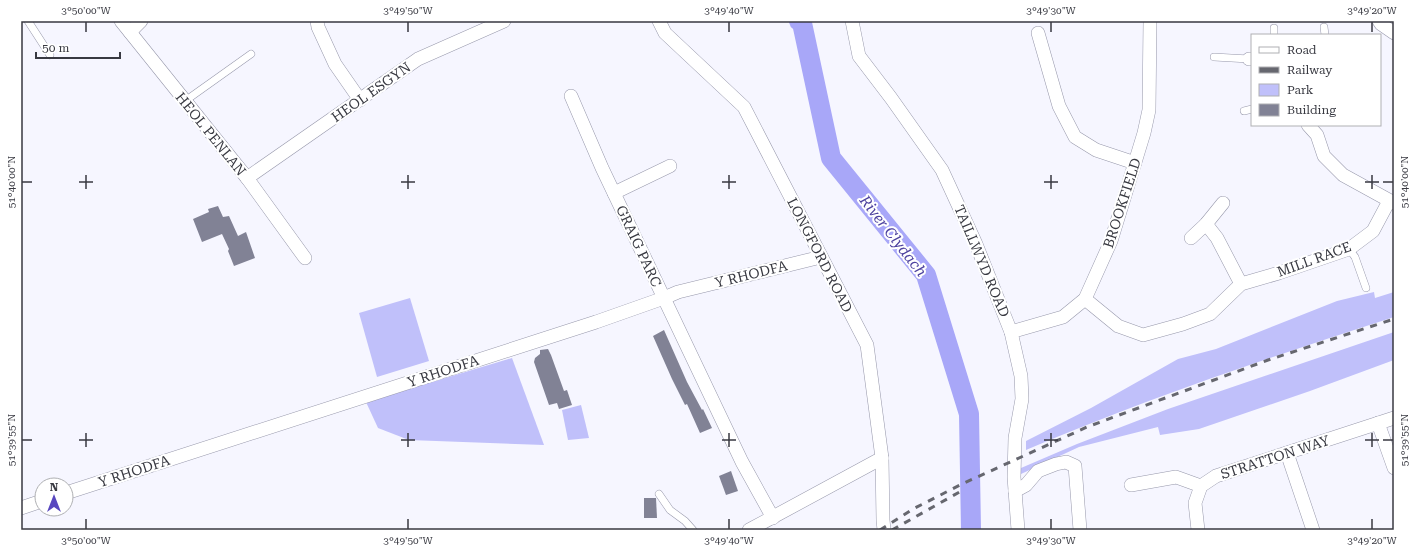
<svg xmlns="http://www.w3.org/2000/svg" width="1415" height="551" viewBox="0 0 1415 551" font-family="'Roboto Serif',serif">
<style>
.green{fill:#c0c0fa}
.lines{fill:none;stroke-linecap:round;stroke-linejoin:round}
.river{stroke:#a8a7f8;stroke-width:20}
.building{fill:#818295}
.service-casing{stroke:#9798ab;stroke-width:8}
.minor-casing{stroke:#9798ab;stroke-width:14}
.service{stroke:#fff;stroke-width:7}
.minor{stroke:#fff;stroke-width:13}
.rail{stroke:#66676f;stroke-width:3;stroke-dasharray:7 7;stroke-linecap:butt}
.ticks{fill:none;stroke:#383941;stroke-width:1.5}
.labels{text-anchor:middle;stroke-width:4;stroke-linejoin:round;paint-order:stroke}
.street-label{font-size:14px;fill:#383941;stroke:#fff}
.water-label{font-size:15px;font-style:italic;fill:#4d429f;stroke:#fff}
.neatline{fill:none;stroke:#383941;stroke-width:1.5}
.ticks-label{font-size:10px;text-anchor:middle;fill:#383941}
</style>
<rect width="100%" height="100%" fill="#f6f6ff"/>
<!-- green -->
<g class="green">
<path d="M1374,292L1375,298L1394,292V317C1270,357 1146,399 1026,450V441L1091,408L1178,359L1216,349L1337,301Z"/>
<path d="M410,298L429,361L377,377L359,313Z"/>
<path d="M1394,332V360L1310,391L1199,429L1160,435L1158,427L1079,447L1021,474V468L1077,444L1168,409Z"/>
<path d="M512,358L544,445L409,440L378,428L366,402Z"/>
<path d="M581,405L589,438L568,440L562,410Z"/>
</g>
<g class="lines">
<!-- river -->
<path class="river" d="M799,21L802,23L831,158L926,275L969,414L971,530"/>
</g>
<!-- building -->
<g class="building">
<path d="M218,206L223,217L229,216L238,236L246,232L255,258L234,266L228,251L229,249L222,234L202,242L193,219L209,212L208,209Z"/>
<path d="M664,330L687,382L702,410L703,409L712,428L700,433L687,404L685,405L672,379L653,336Z"/>
<path d="M548,349L551,355L564,391L567,390L572,405L559,409L557,403L549,405L534,362L535,358L540,354V350Z"/>
<path d="M731,471L738,491L726,495L719,476Z"/>
<path d="M644,498H656L657,518H644Z"/>
</g>
<g class="lines">
<defs>
<g id="service">
<path d="M28,21L50,55"/>
<path d="M1324,27L1325,35"/>
<path d="M1274,28V35"/>
<path d="M1214,57L1249,59"/>
<path d="M185,101L251,54"/>
<path d="M1244,111L1252,109"/>
<path d="M1349,249L1355,257L1366,288"/>
<path d="M659,494L670,510L685,521L693,530"/>
</g>
<g id="minor">
<path d="M121,21L247,178L305,258"/>
<path d="M317,21L318,27L335,64L360,100"/>
<path d="M659,21L665,33L744,107L867,345L882,458L883,520L884,530"/>
<path d="M852,21L859,56L891,98L942,170L976,244L1011,332L1021,376L1022,399L1015,438L1014,477L1018,530"/>
<path d="M1379,21L1381,24L1394,33"/>
<path d="M130,32L141,21"/>
<path d="M1038,33L1059,106L1075,137L1096,150L1135,163"/>
<path d="M1249,59H1252"/>
<path d="M571,96L602,168L742,462L773,518"/>
<path d="M1308,125L1317,135L1324,156L1343,175L1394,203"/>
<path d="M247,178L418,59L504,21"/>
<path d="M614,193L670,166"/>
<path d="M1206,224L1217,238L1241,284"/>
<path d="M1191,238L1206,224L1223,203"/>
<path d="M1085,299L1118,326L1143,335L1183,324L1210,314L1241,284L1279,273L1349,249L1373,231L1389,201"/>
<path d="M1011,332L1063,317L1085,299L1111,241L1144,133L1149,110L1150,21"/>
<path d="M1378,423L1394,468"/>
<path d="M1287,453L1313,530"/>
<path d="M1131,485L1176,477L1201,486"/>
<path d="M1015,491L1026,485L1038,471L1056,464L1066,462L1075,466L1080,530"/>
<path d="M66,493L596,322L664,298L678,292L821,257"/>
<path d="M21,508L42,501"/>
<path d="M749,530L882,458"/>
<path d="M1198,530L1195,503L1201,486L1216,476L1394,418"/>
</g>
</defs>
<!-- service casing -->
<use href="#service" class="service-casing"/>
<!-- minor casing -->
<use href="#minor" class="minor-casing"/>
<!-- service -->
<use href="#service" class="service"/>
<!-- minor -->
<use href="#minor" class="minor"/>
<!-- rail -->
<g class="rail">
<path d="M880,530L913,509L962,484L1087,427L1268,360L1394,319"/>
<path d="M892,530L963,490"/>
</g>
</g>
<!-- ticks -->
<path class="ticks" d="M86,22V32M408,22V32M729,22V32M1051,22V32M1372,22V32M86,175V189M408,175V189M729,175V189M1051,175V189M1372,175V189M22,182H32M79,182H93M401,182H415M722,182H736M1044,182H1058M1365,182H1379M1383,182H1393M86,433V447M408,433V447M729,433V447M1051,433V447M1372,433V447M22,440H32M79,440H93M401,440H415M722,440H736M1044,440H1058M1365,440H1379M1383,440H1393M86,519V529M408,519V529M729,519V529M1051,519V529M1372,519V529"/>
<g class="labels">
<!-- street labels -->
<g class="street-label">
<text transform="translate(371 92) rotate(-35)" y="5">HEOL ESGYN</text>
<text transform="translate(211 134) rotate(51)" y="5">HEOL PENLAN</text>
<text transform="translate(1122 203) rotate(-72)" y="5">BROOKFIELD</text>
<text transform="translate(639 246) rotate(65)" y="5">GRAIG PARC</text>
<text transform="translate(820 255) rotate(63)" y="5">LONGFORD ROAD</text>
<text transform="translate(1314 259) rotate(-20)" y="5">MILL RACE</text>
<text transform="translate(982 261) rotate(67)" y="5">TAILLWYD ROAD</text>
<text transform="translate(751 274) rotate(-14)" y="5">Y RHODFA</text>
<text transform="translate(443 371) rotate(-18)" y="5">Y RHODFA</text>
<text transform="translate(1275 457) rotate(-18)" y="5">STRATTON WAY</text>
<text transform="translate(134 471) rotate(-18)" y="5">Y RHODFA</text>
</g>
<!-- water labels -->
<g class="water-label">
<text transform="translate(893 236) rotate(52)" y="5">River Clydach</text>
</g>
</g>
<!-- border -->
<rect width="1415" height="551" fill="none" stroke="#ffffff" stroke-width="44"/>
<!-- legend -->
<rect x="1251" y="34" width="130" height="92" fill="#ffffff" stroke="#afb0b3"/>
<rect x="1259" y="47" width="20" height="6" fill="#ffffff" stroke="#afb0b3"/>
<text x="1287" y="54" font-size="12" fill="#383941">Road</text>
<rect x="1259" y="67" width="20" height="6" fill="#66676f" stroke="#afb0b3"/>
<text x="1287" y="74" font-size="12" fill="#383941">Railway</text>
<rect x="1259" y="84" width="20" height="12" fill="#c0c0fa" stroke="#afb0b3"/>
<text x="1287" y="94" font-size="12" fill="#383941">Park</text>
<rect x="1259" y="104" width="20" height="12" fill="#818295" stroke="#afb0b3"/>
<text x="1287" y="114" font-size="12" fill="#383941">Building</text>
<!-- north arrow -->
<g transform="translate(54 497)"><circle r="19" fill="#ffffff" stroke="#afb0b3"/>
<path d="M0-3L7 15L0 10L-7 15Z" fill="#5847bf"/>
<text y="-6" font-size="11" font-weight="bold" text-anchor="middle" fill="#383941">N</text>
</g>
<!-- scale -->
<path d="M36 52v6h84v-6" fill="none" stroke="#383941" stroke-width="2"/>
<text x="42" y="52" font-size="12" fill="#383941" stroke="#ffffff" stroke-width="3" paint-order="stroke">50 m</text>
<rect x="22" y="22" width="1371" height="507" class="neatline"/>
<g class="ticks-label">
<text x="86" y="14">3°50'00"W</text>
<text x="408" y="14">3°49'50"W</text>
<text x="729" y="14">3°49'40"W</text>
<text x="1051" y="14">3°49'30"W</text>
<text x="1372" y="14">3°49'20"W</text>
<text transform="translate(11 182) rotate(-90)" y="4">51°40'00"N</text>
<text transform="translate(1404 182) rotate(-90)" y="4">51°40'00"N</text>
<text transform="translate(11 440) rotate(-90)" y="4">51°39'55"N</text>
<text transform="translate(1404 440) rotate(-90)" y="4">51°39'55"N</text>
<text x="86" y="544">3°50'00"W</text>
<text x="408" y="544">3°49'50"W</text>
<text x="729" y="544">3°49'40"W</text>
<text x="1051" y="544">3°49'30"W</text>
<text x="1372" y="544">3°49'20"W</text>
</g>
</svg>
